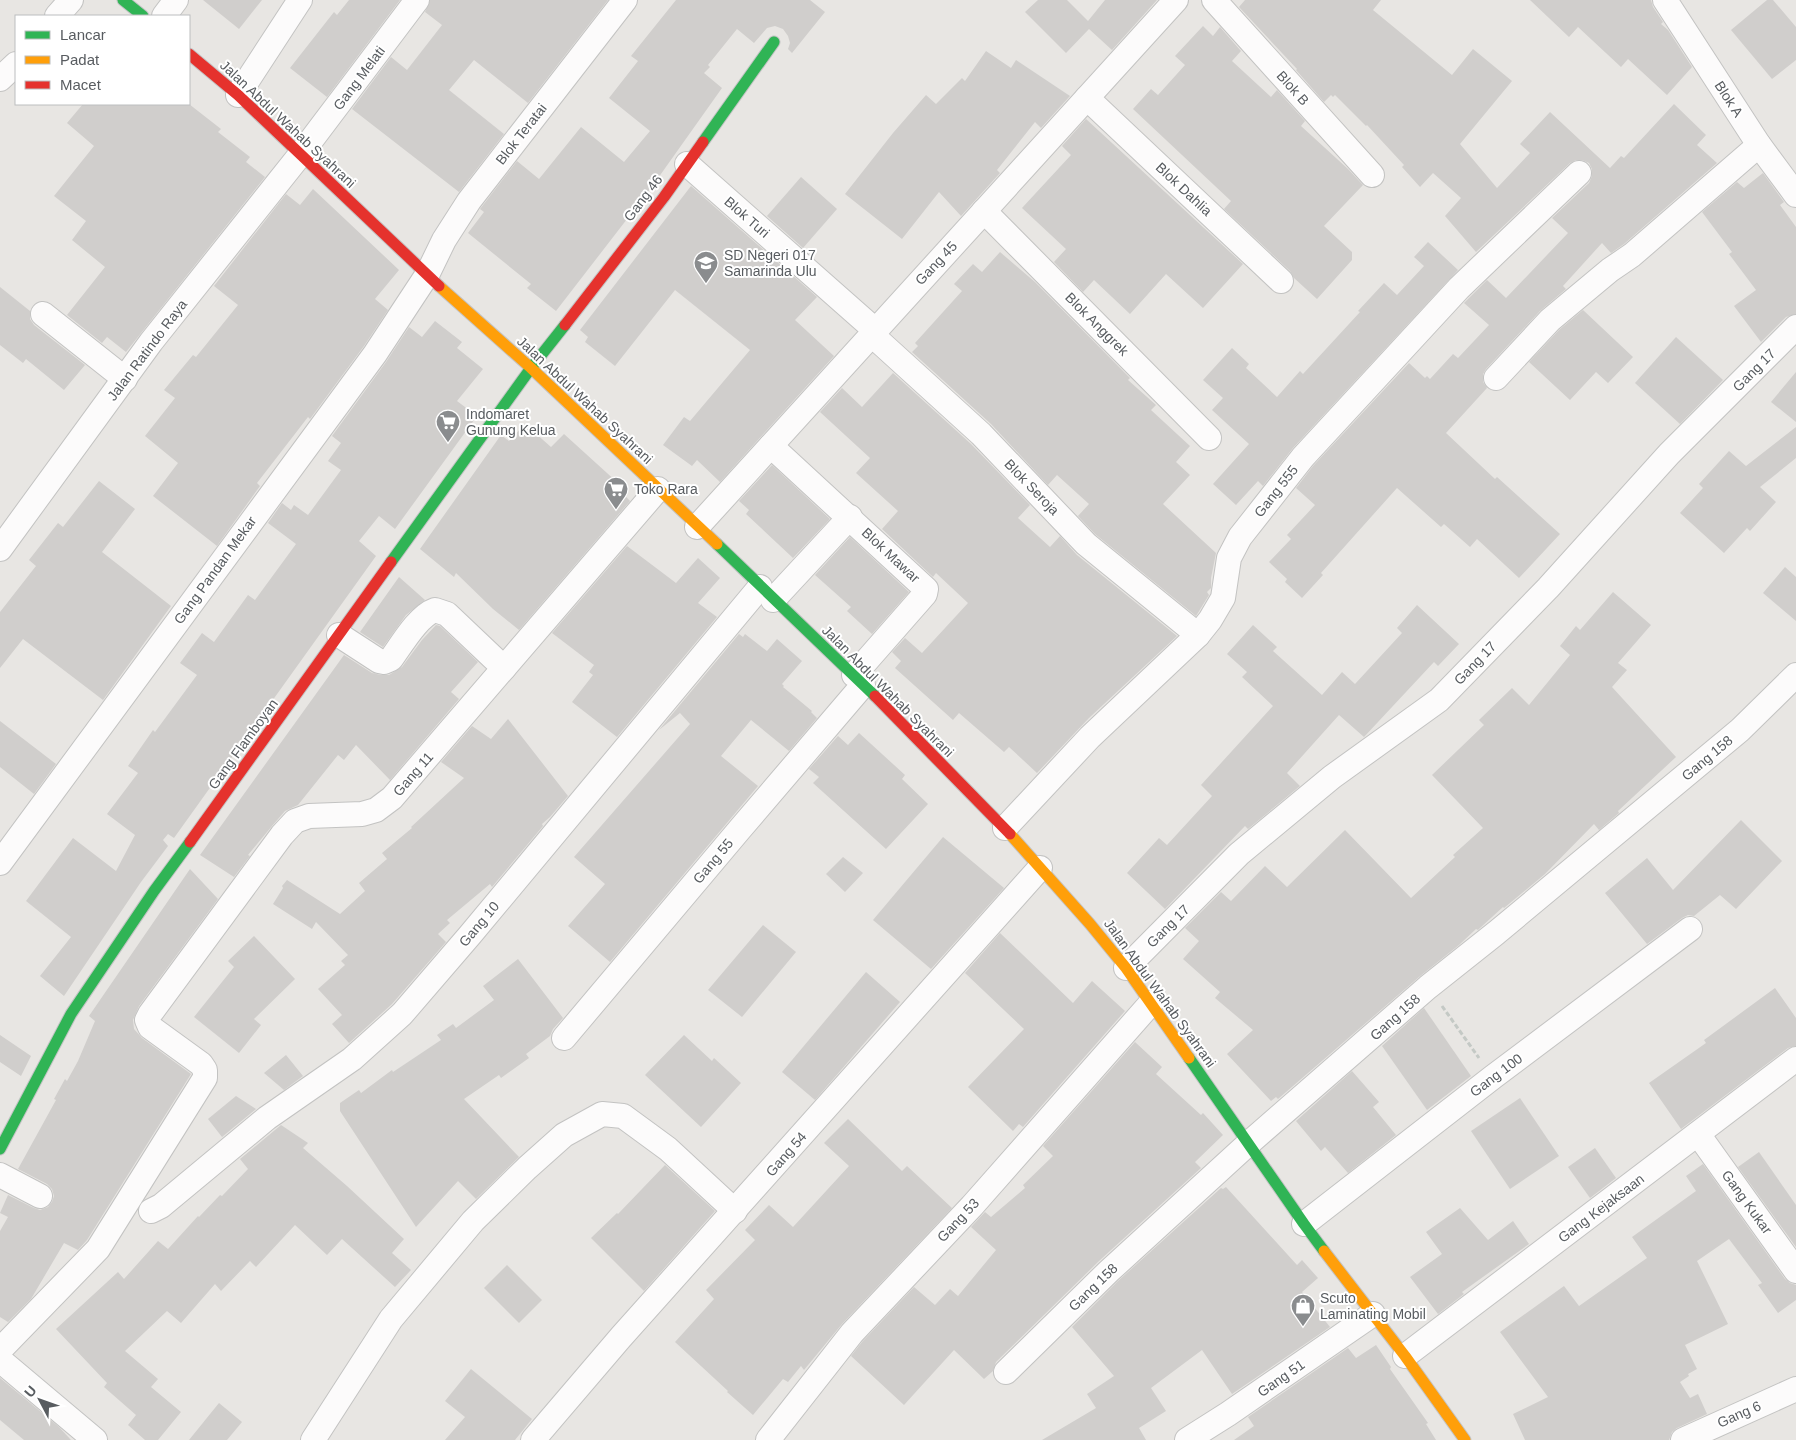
<svg xmlns="http://www.w3.org/2000/svg" width="1796" height="1440" viewBox="0 0 1796 1440" font-family="Helvetica,sans-serif">
<style>
.building{fill:#d0cecc}
.lines{fill:none;stroke-linecap:round;stroke-linejoin:round}
.street-casing{stroke:#c3c3c2;stroke-width:26}
.fast-casing{stroke:#c4c4c5;stroke-width:13}
.slow-casing{stroke:#c4c4c5;stroke-width:13}
.jam-casing{stroke:#c4c4c5;stroke-width:13}
.path{stroke:#c4c9c5;stroke-width:3;stroke-dasharray:5 2.5;stroke-linecap:butt}
.street{stroke:#fcfbfb;stroke-width:24}
.fast{stroke:#30b455;stroke-width:11}
.slow{stroke:#ff9f0a;stroke-width:11}
.jam{stroke:#e5322d;stroke-width:11}
.labels{text-anchor:middle;stroke-width:4;stroke-linejoin:round;paint-order:stroke}
.street-label{font-size:14px;fill:#585c60;stroke:#fff}
.poi-label{font-size:14px;fill:#585c60;stroke:#fff;text-anchor:start}
</style>
<rect width="100%" height="100%" fill="#e8e6e3"/>
<!-- building -->
<g class="building">
<path d="M203,0H262L239,29Z"/>
<path d="M349,0H400L327,97L290,68L334,12L337,15Z"/>
<path d="M430,0H608L528,103L474,60L449,90L504,134L459,192L352,109L391,57L407,70L442,25L425,12Z"/>
<path d="M676,0H810L825,12L792,53L788,49L790,43L788,36L783,29L775,26L767,28L754,43L737,29L708,65L710,67L704,73L722,88L651,188L556,311L527,288L531,284L468,233L484,212L480,209L517,161L539,179L581,127L624,162L650,131L609,98L638,61L631,56Z"/>
<path d="M1038,0H1067L1088,21L1105,0H1157L1112,50L1089,29L1066,53L1025,12Z"/>
<path d="M1245,0H1381L1373,10L1452,75L1473,49L1512,81L1460,144L1497,188L1530,153L1520,144L1550,112L1610,168L1621,156L1624,158L1674,104L1706,135L1697,145L1717,163L1624,244L1611,253L1602,243L1563,286L1566,289L1540,311L1486,369L1483,374V382L1487,388L1446,433L1495,479L1497,477L1560,534L1519,578L1477,539L1470,547L1444,524L1441,527L1397,488L1321,573L1323,575L1302,598L1285,582L1287,579L1269,562L1291,539L1287,535L1315,505L1296,488L1313,466L1409,363L1425,378L1427,376L1430,379L1453,354L1458,358L1489,325L1464,303L1487,280L1506,298L1568,233L1552,218L1589,183L1592,176V169L1589,163L1582,160H1576L1570,163L1476,252L1445,216L1461,198L1433,173L1420,187L1402,167L1404,165L1367,125L1366,126L1335,95L1333,97L1331,95L1324,102L1296,70L1297,69L1239,7Z"/>
<path d="M1530,0H1651L1653,7L1663,22L1661,24L1668,30L1692,67L1667,95L1628,59L1621,67L1578,27L1569,37Z"/>
<path d="M1767,0H1773L1796,27V60L1772,79L1731,30Z"/>
<path d="M1203,26L1213,36L1220,27L1241,51L1232,61L1271,97L1277,90L1305,121L1301,126L1348,169L1363,185L1324,226L1352,252V260L1317,299L1294,278L1290,271L1224,209L1231,201L1133,109L1151,89L1158,95L1185,65L1175,56Z"/>
<path d="M986,51L1011,68L1016,60L1070,96L1041,128L1035,122L997,170L1000,173L961,216L939,192L902,239L845,194L893,133L926,95L936,104L962,78L965,81Z"/>
<path d="M83,104H189L221,129L218,132L250,157L246,162L265,177L126,352L107,337L102,343L67,315L105,267L72,240L86,221L54,196L94,146L67,123Z"/>
<path d="M1086,119L1243,264L1203,308L1166,274L1130,314L1094,280L1083,292L1054,262L1066,249L1022,208L1071,155L1062,146Z"/>
<path d="M1763,173L1784,202L1780,205L1796,227V314L1786,317L1761,342L1734,306L1756,290L1729,254L1732,252L1702,212L1737,182L1744,188Z"/>
<path d="M801,177L837,209L803,248L767,216Z"/>
<path d="M691,186L817,297L795,320L834,356L720,482L697,460L692,466L663,445L684,417L690,421L750,350L675,290L615,366L585,342L588,337L580,330Z"/>
<path d="M313,189L399,270L375,299L388,310L364,346L310,419L308,417L257,483L260,486L217,546L153,496L178,463L145,436L175,398L164,390L193,355L196,357L238,305L214,286L286,194L300,205Z"/>
<path d="M1428,242L1458,270L1293,448L1263,486L1258,481L1236,505L1213,484L1249,444L1212,410L1223,398L1203,380L1232,348L1249,364L1246,368L1277,397L1300,371L1303,374L1360,312L1358,311L1384,283L1397,295L1424,266L1414,257Z"/>
<path d="M1000,252L1035,282L1130,378L1128,380L1156,405L1151,410L1190,446L1176,462L1190,475L1163,504L1216,553L1211,578V588L1207,592L1209,595L1196,616L1095,534L1078,516L1089,504L1057,475L1048,485L991,424L912,352L918,346L915,343L962,291L954,284L973,264L982,272Z"/>
<path d="M0,287L30,311V319L34,325L85,365L64,390L26,359L23,363L0,345Z"/>
<path d="M1583,310L1633,357L1608,383L1596,372L1570,400L1529,362L1559,330Z"/>
<path d="M435,321L462,342L457,348L483,369L457,401L477,416L395,529L379,516L359,541L376,556L174,838L168,834L163,840L168,846L141,882L64,996L40,976L71,937L26,901L73,838L116,871L135,835L107,814L138,773L128,766L153,730L155,732L197,675L180,663L202,633L214,642L248,595L255,600L296,544L268,523L282,503L291,510L294,505L308,515L341,470L328,461L341,443L332,436L386,362L409,327L422,337Z"/>
<path d="M1676,337L1723,380L1680,424L1635,383Z"/>
<path d="M1796,372V422L1771,402Z"/>
<path d="M893,373L971,444L1030,505L1018,518L1050,547L1060,536L1077,555L1177,636L1089,718L1037,773L1009,747L1004,752L959,713L953,720L895,668L901,661L892,652L905,638L922,653L968,603L936,573L933,577L882,529L898,511L856,473L870,458L820,412L842,388L862,407Z"/>
<path d="M525,424L551,447L564,434L618,483L615,485L630,501L519,630L493,609L456,573L454,577L420,549L501,435L509,441Z"/>
<path d="M1796,427V458L1760,487L1776,502L1750,531L1747,528L1724,553L1680,513L1703,488L1699,484L1729,451L1746,466Z"/>
<path d="M772,465L830,519L793,558L746,514L749,510L739,501Z"/>
<path d="M99,481L135,509L102,552L171,606L103,700L23,639L0,668V612L36,566L29,560L58,523L63,527Z"/>
<path d="M850,537L909,592L872,634L847,611L851,607L815,575Z"/>
<path d="M627,546L676,583L698,558L720,578L698,603L717,617L617,737L572,702L593,675L589,672L594,665L552,633Z"/>
<path d="M1785,567L1796,577V621L1763,593Z"/>
<path d="M399,577L425,600L406,615L383,647L360,632Z"/>
<path d="M1613,592L1651,625L1618,663L1627,670L1612,687L1676,757L1618,811L1619,813L1599,830L1594,824L1545,874L1504,908L1503,907L1480,928L1478,930L1476,929L1459,945L1419,977L1278,1099L1276,1097L1271,1101L1227,1054L1253,1030L1215,998L1220,992L1183,959L1199,941L1185,928L1221,892L1231,901L1265,866L1287,887L1345,830L1411,898L1455,857L1453,855L1483,828L1432,775L1484,725L1479,720L1512,688L1529,705L1570,655L1560,646L1576,626L1580,630Z"/>
<path d="M1417,605L1459,644L1438,666L1434,662L1364,737L1339,715L1287,773L1300,786L1248,829L1245,826L1165,909L1127,873L1159,838L1167,845L1212,796L1201,785L1273,706L1242,677L1247,672L1227,654L1253,625L1277,647L1273,651L1322,695L1342,672L1355,684L1402,633L1397,628Z"/>
<path d="M436,625L440,626L478,662L451,692L459,699L390,780L356,745L344,760L338,755L298,805L285,811L272,826L248,855L250,856L234,877L200,855L344,655L372,673L381,675H389L402,667L422,640Z"/>
<path d="M739,634L743,637L745,634L767,651L777,639L802,661L782,684L784,686L783,687L812,711L811,712L817,718L789,751L751,720L721,756L758,786L610,962L568,926L605,884L574,857L690,724L680,713L659,730Z"/>
<path d="M508,719L568,796L550,817L542,824L543,826L492,887L490,884L447,920L450,923L438,934L446,942L392,1004L349,1043L332,1024L342,1015L318,989L345,965L341,961L348,955L316,922L312,929L273,904L283,888L282,886L287,880L340,914L365,891L359,883L387,859L382,853L412,828L411,827L464,778L441,762L472,726L491,739Z"/>
<path d="M0,721L56,764L34,794L0,767Z"/>
<path d="M859,733L905,775L902,779L928,804L886,849L813,783L819,777L809,769L838,736L848,745Z"/>
<path d="M1741,820L1782,861L1736,909L1720,895L1694,916L1688,915L1682,918L1647,944L1605,893L1647,858L1673,890Z"/>
<path d="M943,837L1004,888L931,969L873,920Z"/>
<path d="M843,857L863,873L845,892L826,874Z"/>
<path d="M190,869L218,899L139,1006L133,1020L134,1029L142,1038L191,1074L87,1240L78,1250L64,1243L31,1299L8,1322L0,1317V1231L8,1217L0,1213L8,1195L34,1208L40,1210L48,1207L52,1202L54,1196L52,1189L47,1184L18,1169L56,1100L54,1099L65,1079L67,1081L78,1061L95,1021L89,1016Z"/>
<path d="M763,925L796,952L742,1017L708,990Z"/>
<path d="M1000,933L1073,1003L1092,981L1125,1011L1023,1127L1019,1124L1013,1131L968,1087L1024,1029L965,973Z"/>
<path d="M254,936L295,979L254,1019L261,1025L239,1053L194,1017L234,967L228,961Z"/>
<path d="M518,959L563,1018L553,1029L550,1036L526,1054L529,1058L501,1078L499,1075L464,1099L519,1157L476,1199L458,1181L416,1227L340,1111V1103L359,1090L361,1093L392,1070L393,1072L441,1040L437,1035L453,1024L456,1028L494,1000L483,986Z"/>
<path d="M866,972L900,1002L815,1100L782,1072Z"/>
<path d="M1775,988L1796,1018V1046L1788,1048L1681,1129L1649,1083L1706,1043L1704,1040Z"/>
<path d="M1424,1008L1471,1076L1427,1110L1382,1046Z"/>
<path d="M0,1035L31,1056L21,1076L0,1062Z"/>
<path d="M684,1035L712,1061L714,1058L741,1083L701,1127L645,1075Z"/>
<path d="M1135,1042L1162,1067L1156,1074L1201,1115L1203,1113L1223,1135L1195,1162L1201,1168L1099,1261L996,1362L993,1371L984,1379L954,1350L904,1405L851,1356L862,1342L914,1287L935,1305L950,1289L958,1296L996,1250L971,1227L985,1212L991,1217L1025,1188L1023,1185L1053,1156L1043,1146Z"/>
<path d="M286,1055L303,1076L284,1090L264,1073Z"/>
<path d="M1352,1071L1379,1102L1373,1107L1396,1135L1348,1173L1325,1147L1321,1151L1296,1121Z"/>
<path d="M236,1096L256,1109L222,1137L208,1119Z"/>
<path d="M1520,1098L1559,1156L1510,1189L1471,1131Z"/>
<path d="M848,1119L902,1171L907,1166L952,1208L842,1324L804,1370L801,1366L788,1382L783,1379L753,1415L727,1392L728,1391L675,1342L714,1299L706,1290L755,1240L745,1230L769,1205L793,1227L849,1166L824,1143Z"/>
<path d="M281,1125L308,1143L303,1148L347,1186L404,1239L392,1253L411,1270L395,1287L342,1239L327,1255L295,1225L256,1267L250,1261L221,1291L215,1284L181,1323L167,1311L125,1351L158,1379L151,1387L181,1412L158,1440H145L128,1425L136,1415L104,1387L107,1383L56,1329L118,1272L124,1279L158,1241L168,1249L198,1216L199,1217L220,1195L222,1196L248,1169L240,1159Z"/>
<path d="M1595,1148L1616,1178L1590,1198L1568,1167Z"/>
<path d="M1759,1152L1796,1205V1247L1738,1167Z"/>
<path d="M1703,1164L1785,1279L1790,1283L1796,1285V1300L1778,1313L1758,1285L1762,1283L1729,1239L1697,1261L1728,1324L1685,1345L1697,1369L1688,1374L1689,1376L1680,1382L1690,1398L1698,1394L1707,1414L1677,1428L1672,1432L1669,1440H1525L1513,1414L1548,1397L1500,1332L1564,1286L1579,1306L1647,1258L1632,1237L1696,1191L1686,1176Z"/>
<path d="M665,1165L715,1211L644,1291L591,1238L617,1213L618,1214Z"/>
<path d="M1226,1187L1297,1265L1302,1260L1318,1278L1302,1292L1330,1327L1232,1394L1202,1350L1151,1388L1166,1411L1139,1428L1146,1440H1042L1096,1408L1087,1394L1114,1376L1072,1327L1118,1281L1221,1188L1223,1189Z"/>
<path d="M1460,1208L1488,1240L1513,1221L1529,1244L1462,1292L1464,1294L1438,1314L1410,1277L1442,1254L1426,1232Z"/>
<path d="M507,1265L542,1300L519,1323L484,1288Z"/>
<path d="M1376,1345L1391,1367L1390,1369L1428,1423L1426,1424L1436,1440H1234L1254,1426L1248,1417L1348,1348L1356,1358Z"/>
<path d="M471,1369L532,1419L515,1440H445L465,1417L445,1401Z"/>
<path d="M0,1378L59,1427L71,1440H24L0,1420Z"/>
<path d="M219,1403L242,1422L227,1440H189Z"/>
</g>
<g class="lines">
<defs>
<g id="street">
<path d="M1214,0L1372,175"/>
<path d="M1665,0L1759,145L1796,195"/>
<path d="M57,16L71,0"/>
<path d="M164,16L176,0"/>
<path d="M0,79L16,64"/>
<path d="M238,95L300,0"/>
<path d="M1087,98L1281,281"/>
<path d="M687,164L875,330"/>
<path d="M984,211L1209,438"/>
<path d="M43,314L125,379"/>
<path d="M871,334L981,434L1086,544L1198,635"/>
<path d="M1496,378L1550,320L1610,270L1632,255L1759,145"/>
<path d="M771,446L926,589L925,594L854,675"/>
<path d="M697,527L1176,0"/>
<path d="M0,549L151,342L300,155L417,0"/>
<path d="M773,600L850,517"/>
<path d="M339,635L379,661L384,662L391,659C402,644 418,616 435,610L447,614L504,668"/>
<path d="M1005,828L1090,737L1198,635L1210,620L1223,598L1229,558L1240,537L1303,457L1459,288L1579,173"/>
<path d="M0,863L375,354L427,275L444,240L469,201L625,0"/>
<path d="M1126,968L1239,854L1332,777L1439,700L1548,588L1669,454L1796,327"/>
<path d="M564,1038L740,829L863,685"/>
<path d="M1698,1134L1796,1271"/>
<path d="M0,1175L40,1196"/>
<path d="M151,1211L161,1206L267,1118L352,1059L402,1014L470,935L760,587"/>
<path d="M1304,1224L1493,1077L1690,929"/>
<path d="M0,1350L98,1249L205,1078V1070L201,1064L150,1027L147,1020L150,1014L282,835L295,821L309,816L362,814L376,810L392,798L658,489"/>
<path d="M1405,1356L1796,1059"/>
<path d="M0,1360L95,1440"/>
<path d="M1006,1372L1109,1271L1249,1143L1428,987L1496,933L1740,730L1796,675"/>
<path d="M313,1440L391,1319L473,1221L527,1168L564,1135L602,1114L623,1116L668,1149L735,1211"/>
<path d="M533,1440L621,1337L1040,868"/>
<path d="M768,1440L852,1333L972,1206L1151,1003"/>
<path d="M1187,1440L1228,1414L1373,1314"/>
<path d="M1683,1440L1796,1389"/>
</g>
<g id="fast">
<path d="M123,0L143,16"/>
<path d="M703,142L774,42"/>
<path d="M717,544L875,696"/>
<path d="M391,562L531,368L565,325"/>
<path d="M1189,1058L1304,1224L1324,1251"/>
<path d="M0,1149L71,1014L154,891L190,842"/>
</g>
<g id="slow">
<path d="M439,286L531,368L717,544"/>
<path d="M1010,834L1090,924L1126,968L1189,1058"/>
<path d="M1324,1251L1405,1356L1465,1440"/>
</g>
<g id="jam">
<path d="M189,54L238,95L439,286"/>
<path d="M565,325L664,197L703,142"/>
<path d="M875,696L1010,834"/>
<path d="M190,842L391,562"/>
</g>
</defs>
<!-- street casing -->
<use href="#street" class="street-casing"/>
<!-- fast casing -->
<use href="#fast" class="fast-casing"/>
<!-- slow casing -->
<use href="#slow" class="slow-casing"/>
<!-- jam casing -->
<use href="#jam" class="jam-casing"/>
<!-- path -->
<path class="path" d="M1442,1006L1479,1058"/>
<!-- street -->
<use href="#street" class="street"/>
<!-- fast -->
<use href="#fast" class="fast"/>
<!-- slow -->
<use href="#slow" class="slow"/>
<!-- jam -->
<use href="#jam" class="jam"/>
</g>
<!-- icons -->
<defs>
<symbol id="school-pin" viewBox="-11 -11 22 30"><path d="M0 17L-7.5 6A9.5 9.5 0 1 1 7.5 6Z" fill="#8a8c8e" stroke="#fff"/><path d="M0-5L7-2L0 1L-7-2ZM-4 1L0 2.5L4 1V4Q0 6-4 4Z" fill="#fff"/></symbol>
<symbol id="supermarket-pin" viewBox="-11 -11 22 30"><path d="M0 17L-7.5 6A9.5 9.5 0 1 1 7.5 6Z" fill="#8a8c8e" stroke="#fff"/><path d="M-6-5.5h2.5l.6 2H6L4.5 2H-2.5L-4.4-4H-6ZM-1.5 3.2a1.3 1.3 0 1 0 .1 0ZM3 3.2a1.3 1.3 0 1 0 .1 0Z" fill="#fff"/></symbol>
<symbol id="shop-pin" viewBox="-11 -11 22 30"><path d="M0 17L-7.5 6A9.5 9.5 0 1 1 7.5 6Z" fill="#8a8c8e" stroke="#fff"/><path d="M-5-2.5h2.3a2.7 3.5 0 0 1 5.4 0H5L5.5 6h-11ZM-1.5-2.5h3a1.5 2.3 0 0 0-3 0Z" fill="#fff"/></symbol>
</defs>
<g fill-rule="evenodd">
<use href="#school-pin" x="692" y="249" width="28" height="38"/>
<use href="#supermarket-pin" x="434" y="408" width="28" height="38"/>
<use href="#supermarket-pin" x="602" y="475" width="28" height="38"/>
<use href="#shop-pin" x="1289" y="1292" width="28" height="38"/>
</g>
<g class="labels">
<!-- street labels -->
<g class="street-label">
<text transform="translate(359 78) rotate(-53)" y="5">Gang Melati</text>
<text transform="translate(1293 88) rotate(48)" y="5">Blok B</text>
<text transform="translate(1729 99) rotate(57)" y="5">Blok A</text>
<text transform="translate(288 124) rotate(43)" y="5">Jalan Abdul Wahab Syahrani</text>
<text transform="translate(521 134) rotate(-52)" y="5">Blok Teratai</text>
<text transform="translate(1184 189) rotate(43)" y="5">Blok Dahlia</text>
<text transform="translate(643 198) rotate(-53)" y="5">Gang 46</text>
<text transform="translate(747 217) rotate(41)" y="5">Blok Turi</text>
<text transform="translate(936 263) rotate(-47)" y="5">Gang 45</text>
<text transform="translate(1097 324) rotate(45)" y="5">Blok Anggrek</text>
<text transform="translate(147 350) rotate(-53)" y="5">Jalan Ratindo Raya</text>
<text transform="translate(1754 370) rotate(-45)" y="5">Gang 17</text>
<text transform="translate(585 400) rotate(43)" y="5">Jalan Abdul Wahab Syahrani</text>
<text transform="translate(1032 487) rotate(46)" y="5">Blok Seroja</text>
<text transform="translate(1276 491) rotate(-52)" y="5">Gang 555</text>
<text transform="translate(891 555) rotate(43)" y="5">Blok Mawar</text>
<text transform="translate(215 570) rotate(-54)" y="5">Gang Pandan Mekar</text>
<text transform="translate(1475 663) rotate(-46)" y="5">Gang 17</text>
<text transform="translate(888 691) rotate(45)" y="5">Jalan Abdul Wahab Syahrani</text>
<text transform="translate(243 744) rotate(-54)" y="5">Gang Flamboyan</text>
<text transform="translate(1707 758) rotate(-40)" y="5">Gang 158</text>
<text transform="translate(413 774) rotate(-49)" y="5">Gang 11</text>
<text transform="translate(713 861) rotate(-50)" y="5">Gang 55</text>
<text transform="translate(479 924) rotate(-50)" y="5">Gang 10</text>
<text transform="translate(1168 926) rotate(-45)" y="5">Gang 17</text>
<text transform="translate(1160 993) rotate(54)" y="5">Jalan Abdul Wahab Syahrani</text>
<text transform="translate(1395 1017) rotate(-42)" y="5">Gang 158</text>
<text transform="translate(1496 1075) rotate(-37)" y="5">Gang 100</text>
<text transform="translate(786 1154) rotate(-49)" y="5">Gang 54</text>
<text transform="translate(1747 1202) rotate(54)" y="5">Gang Kukar</text>
<text transform="translate(1601 1208) rotate(-37)" y="5">Gang Kejaksaan</text>
<text transform="translate(958 1220) rotate(-47)" y="5">Gang 53</text>
<text transform="translate(1093 1287) rotate(-44)" y="5">Gang 158</text>
<text transform="translate(1281 1378) rotate(-35)" y="5">Gang 51</text>
<text transform="translate(1739 1414) rotate(-24)" y="5">Gang 6</text>
</g>
<!-- poi labels -->
<g class="poi-label">
<text x="724" y="260">SD Negeri 017<tspan x="724" dy="16">Samarinda Ulu</tspan></text>
<text x="466" y="419">Indomaret<tspan x="466" dy="16">Gunung Kelua</tspan></text>
<text x="634" y="494">Toko Rara</text>
<text x="1320" y="1303">Scuto<tspan x="1320" dy="16">Laminating Mobil</tspan></text>
</g>
</g>
<!-- legend -->
<rect x="15" y="15" width="175" height="90" fill="#ffffff" stroke="#bcbebf"/>
<rect x="25" y="31" width="25" height="8" fill="#30b455" stroke="#bcbebf"/>
<text x="60" y="40" font-size="15" fill="#585c60">Lancar</text>
<rect x="25" y="56" width="25" height="8" fill="#ff9f0a" stroke="#bcbebf"/>
<text x="60" y="65" font-size="15" fill="#585c60">Padat</text>
<rect x="25" y="81" width="25" height="8" fill="#e5322d" stroke="#bcbebf"/>
<text x="60" y="90" font-size="15" fill="#585c60">Macet</text>
<!-- north arrow -->
<g transform="translate(40 1400) rotate(311)" stroke="#ffffff" stroke-width="4" paint-order="stroke">
<path d="M0-4L9 19L0 12L-9 19Z" fill="#585c60"/>
<text y="-8" font-size="14" font-weight="bold" text-anchor="middle" fill="#585c60">U</text>
</g>
</svg>
